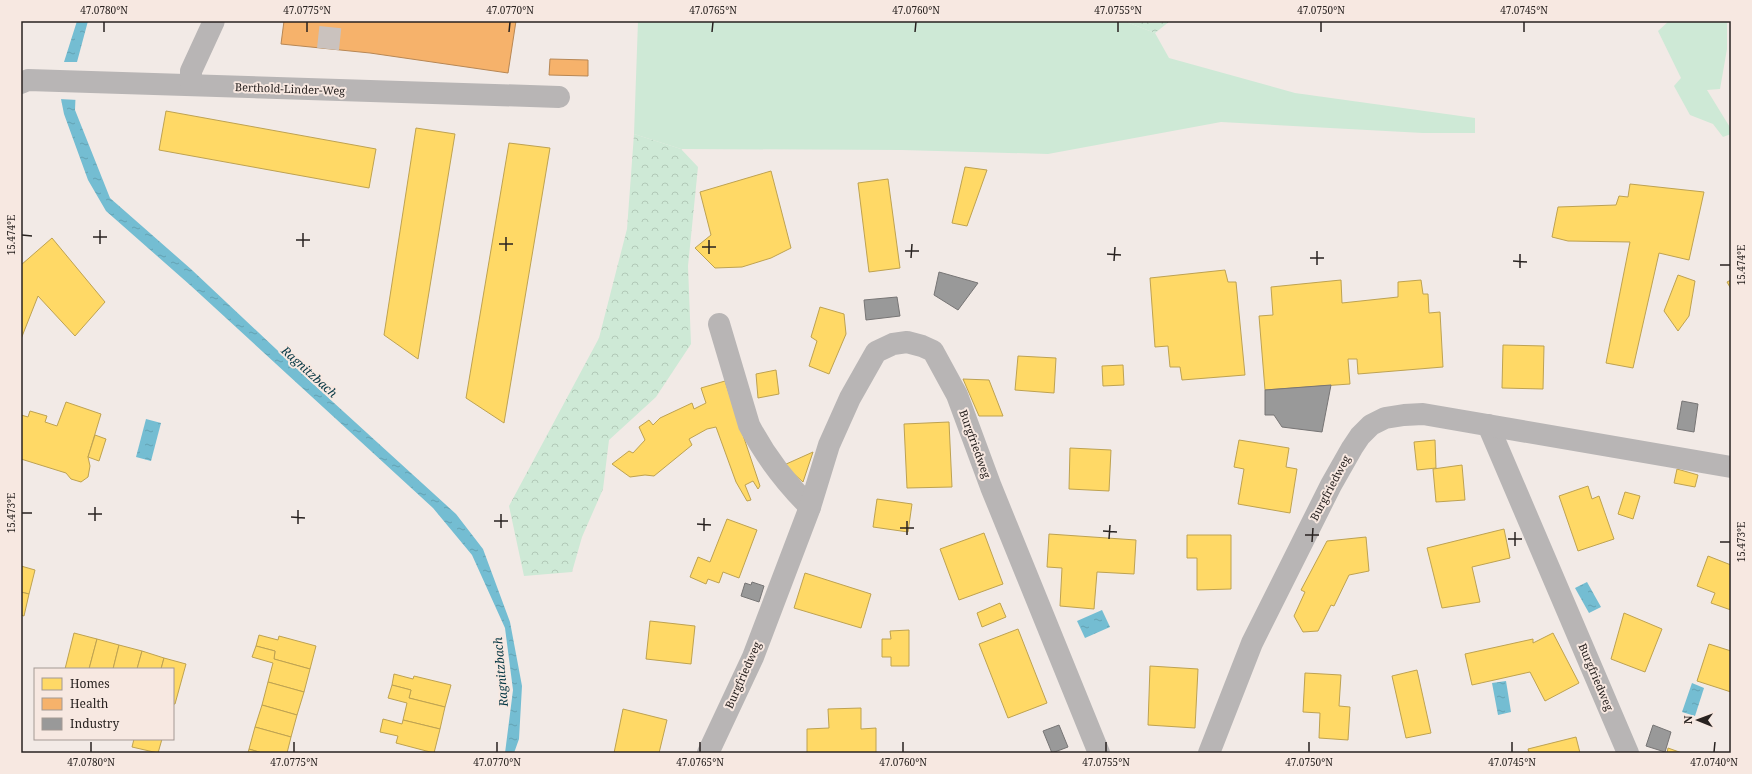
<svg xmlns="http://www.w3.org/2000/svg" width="1752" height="774" viewBox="0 0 1752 774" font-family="'Noto Serif',serif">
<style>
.green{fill:#cee9d6}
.forest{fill:url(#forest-crowns)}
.water{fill:url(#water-ripples)}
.pier{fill:#f2eae6}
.homes{fill:#ffd966;stroke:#bea251}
.health{fill:#f6b26b;stroke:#b88754}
.industry{fill:#999;stroke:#777575}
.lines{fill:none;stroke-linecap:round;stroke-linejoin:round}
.minor-tunnel{stroke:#cac2be;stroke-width:22;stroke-dasharray:22 11;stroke-linecap:butt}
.minor{stroke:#b8b5b5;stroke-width:22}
.ticks{fill:none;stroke:#282220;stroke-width:1.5}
.labels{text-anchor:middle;stroke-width:4;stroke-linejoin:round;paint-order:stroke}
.street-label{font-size:11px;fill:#282220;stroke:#f7e8e1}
.water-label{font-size:12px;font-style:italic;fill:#033643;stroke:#f7e8e1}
.neatline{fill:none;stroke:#282220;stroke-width:1.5}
.ticks-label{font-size:10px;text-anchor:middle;fill:#282220}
</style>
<defs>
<pattern id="forest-crowns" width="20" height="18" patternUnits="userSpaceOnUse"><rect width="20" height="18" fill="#cee9d6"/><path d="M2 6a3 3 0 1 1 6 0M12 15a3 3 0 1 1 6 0" fill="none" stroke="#b1c8b7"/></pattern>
<pattern id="water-ripples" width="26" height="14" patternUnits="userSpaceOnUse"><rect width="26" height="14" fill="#74bdd2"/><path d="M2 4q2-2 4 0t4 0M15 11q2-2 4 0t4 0" fill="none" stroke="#64a2b4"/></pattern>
</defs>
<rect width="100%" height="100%" fill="#f2eae6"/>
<!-- green -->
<g class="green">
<path d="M638,21H1124L1155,33L1169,58L1295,93L1475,118V133H1423L1221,122L1048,154L902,150L681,149L634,134Z"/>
<path d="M1669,21H1727V49L1720,89L1707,90L1731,129V134L1723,137L1713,124L1690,115L1674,86L1681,78L1658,31Z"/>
</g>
<!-- forest -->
<g class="forest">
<path d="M1124,21H1170L1155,33Z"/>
<path d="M634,134L681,149L698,167L688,266L691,344L656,397L609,440L603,489L582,537L572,572L524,576L509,506L599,338L627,229Z"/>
</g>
<!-- water -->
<g class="water">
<path d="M77,21H88L77,62L75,110L110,198L192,270L311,382L456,514L483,549L510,622L522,686L519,739L514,753H505L513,690L505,628L472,555L433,508L190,285L106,211L88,180L64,114L61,99L64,62Z"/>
<path d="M146,419L161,423L151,461L136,457Z"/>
<path d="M1587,582L1601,607L1589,613L1575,588Z"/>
<path d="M1102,610L1110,627L1085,638L1077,621Z"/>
<path d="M1506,681L1511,712L1498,715L1492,683Z"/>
<path d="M1692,683L1704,688L1695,716L1682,712Z"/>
</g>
<!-- pier -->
<path class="pier" d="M62,62H79L78,100L59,99Z"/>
<!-- homes -->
<g class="homes">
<path d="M166,111L376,149L369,188L159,150Z"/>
<path d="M416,128L455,134L418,359L384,335Z"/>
<path d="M509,143L550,148L504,423L466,398Z"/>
<path d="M965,167L987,170L967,226L952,223Z"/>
<path d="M771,171L791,248L771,258L742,267L715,268L695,248L711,235L700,192Z"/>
<path d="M888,179L900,268L869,272L858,183Z"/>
<path d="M1630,184L1704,192L1689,260L1659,253L1633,368L1606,363L1630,242L1568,241L1552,237L1558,207L1616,205L1619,196L1628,197Z"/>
<path d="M52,238L105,302L75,336L38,296L21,339V265Z"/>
<path d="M1225,270L1228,282H1236L1245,375L1182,380L1180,367H1170L1168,346L1155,347L1150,278Z"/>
<path d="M1678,275L1695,281L1689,316L1678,331L1664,311Z"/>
<path d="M1341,280L1342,303L1398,297V282L1421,280L1423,294H1428L1429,313L1440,312L1443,367L1358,374L1357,359H1348L1350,384L1265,390L1259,316L1273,315L1271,287Z"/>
<path d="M1731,280V289L1727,282Z"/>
<path d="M820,307L844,314L846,334L829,374L809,366L817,341L811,337Z"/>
<path d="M1503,345L1544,346L1543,389L1502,388Z"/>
<path d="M1018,356L1056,358L1054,393L1015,390Z"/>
<path d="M1123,365L1124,385L1103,386L1102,366Z"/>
<path d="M776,370L779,394L758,398L756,374Z"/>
<path d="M963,379L989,380L1003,416H979Z"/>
<path d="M725,381L760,486L758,489L753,481L745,485L751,500L747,501L736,482L716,427L707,429L689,439L692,445L654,476L645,475L630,477L612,464L629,451L633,453L645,440L639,427L649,420L653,425L660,418L692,403L694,409L706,403L701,388Z"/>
<path d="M66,402L101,414L88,457L90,466L88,477L81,482L71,479L66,473L21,459V415L28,417L30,411L47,416L45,422L57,426Z"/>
<path d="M949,422L952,487L907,488L904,424Z"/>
<path d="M95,435L106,439L99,461L88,457Z"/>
<path d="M1239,440L1289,448L1286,467L1297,469L1290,513L1238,504L1244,469L1234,467Z"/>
<path d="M1435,440L1436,468L1417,470L1414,442Z"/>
<path d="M1070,448L1111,450L1109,491L1069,489Z"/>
<path d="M813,452L803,482L784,465Z"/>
<path d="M1462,465L1465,500L1436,502L1433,469Z"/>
<path d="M1677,469L1698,475L1695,487L1674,483Z"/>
<path d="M1588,486L1592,499L1599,496L1614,539L1578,551L1559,496Z"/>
<path d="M1625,492L1640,496L1633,519L1618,514Z"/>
<path d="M877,499L912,504L908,532L873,527Z"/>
<path d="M727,519L757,530L739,578L723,572L719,583L708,579L706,584L690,577L698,557L710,562Z"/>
<path d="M1504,529L1510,558L1472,567L1480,602L1442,608L1427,548Z"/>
<path d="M984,533L1003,584L959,600L940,549Z"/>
<path d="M1049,534L1136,540L1134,574L1097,572L1094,609L1060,606L1062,568L1047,567Z"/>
<path d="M1187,535H1231V589L1197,590V558H1187Z"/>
<path d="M1366,537L1369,571L1349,575L1334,606L1331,605L1318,631L1303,632L1294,616L1305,592L1301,590L1327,541Z"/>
<path d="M1708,556L1731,565V610L1711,603L1715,593L1697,586Z"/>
<path d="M21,566L35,570L29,594L21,592Z"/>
<path d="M805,573L871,594L861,628L794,608Z"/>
<path d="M21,592L29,594L24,616L21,615Z"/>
<path d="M1000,603L1006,617L982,627L977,613Z"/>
<path d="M1624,613L1662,629L1645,672L1611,659Z"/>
<path d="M650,621L695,626L691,664L646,659Z"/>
<path d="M1018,629L1047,703L1008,718L979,644Z"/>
<path d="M909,630V666H891V657H882V639H891L890,631Z"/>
<path d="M74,633L97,639L89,669H65Z"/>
<path d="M1553,633L1579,683L1545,701L1530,672L1472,685L1465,654L1533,639V643Z"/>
<path d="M259,635L278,640L279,636L316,646L310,669L274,659L275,651L256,646Z"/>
<path d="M97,639L119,645L113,669H89Z"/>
<path d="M1709,644L1731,651V692L1697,681Z"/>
<path d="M119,645L142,651L137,669H113Z"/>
<path d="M256,646L275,651L274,659L310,669L304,692L268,682L273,663L252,657Z"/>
<path d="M142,651L164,658L161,669H137Z"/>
<path d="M164,658L186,664L175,704H173V669H161Z"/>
<path d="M1150,666L1198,669L1195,728L1148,725Z"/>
<path d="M1417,670L1431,733L1406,738L1392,676Z"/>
<path d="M1305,673L1341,675L1339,706L1350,707L1348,740L1319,738L1320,713L1303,712Z"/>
<path d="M394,674L413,679L414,676L451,685L445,707L409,698L411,690L392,685Z"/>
<path d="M268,682L304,692L297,715L262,705Z"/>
<path d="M392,685L411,690L409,698L445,707L440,729L403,720L407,703L388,698Z"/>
<path d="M262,705L297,715L291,737L255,727Z"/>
<path d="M861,708V729L876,728V753H807V729L829,728L828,709Z"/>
<path d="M623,709L667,720L659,753H614Z"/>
<path d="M383,719L402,724L403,720L440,729L434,753L396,743L398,736L380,732Z"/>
<path d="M255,727L291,737L287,753H262L249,749Z"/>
<path d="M1576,737L1580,753H1529L1528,749Z"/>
<path d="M134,739H162L158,753L132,747Z"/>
<path d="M1668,748L1682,753H1667Z"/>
<path d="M249,749L262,753H248Z"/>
</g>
<!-- health -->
<g class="health">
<path d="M284,21H516L508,73L370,53L281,44Z"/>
<path d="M550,59L588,60V76L549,75Z"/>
</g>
<!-- industry -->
<g class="industry">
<path d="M939,272L978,283L958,310L934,295Z"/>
<path d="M897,297L900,316L866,320L864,300Z"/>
<path d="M1331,385L1322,432L1282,427L1274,415H1265V390Z"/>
<path d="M1682,401L1698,404L1694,432L1677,429Z"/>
<path d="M752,582L764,586L759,602L741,596L745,583L751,585Z"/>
<path d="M1059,725L1068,747L1052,753L1043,731Z"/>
<path d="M1653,725L1671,732L1665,752L1646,746Z"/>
</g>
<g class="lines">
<!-- minor-tunnel -->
<path class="minor-tunnel" d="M328,49L331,21"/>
<!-- minor -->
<g class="minor">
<path d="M21,83L28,80L559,97"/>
<path d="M191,85V71L214,21"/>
<path d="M719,324L749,425C764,454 787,484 810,507"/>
<path d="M1488,425L1628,753"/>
<path d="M708,753L753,657L810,507L829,445L850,398L876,352L893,344L907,342L922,346L933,351L957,395L991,487L1099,753"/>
<path d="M1209,753L1252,643L1331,485L1352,448L1360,436L1371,425L1385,418L1404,415L1423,414L1731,467"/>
</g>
</g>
<!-- ticks -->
<path class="ticks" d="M104,32V22M307,32V22M509,32L510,22M712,32L713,22M915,32L916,22M1118,32V22M1321,32V22M1524,32V22M22,235L32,236M93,237H107M296,240H310M100,244V230M499,244H513M303,247V233M702,247H716M506,251V237M905,251H919M709,254V240M1107,254L1121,255M911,258L912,244M1310,258H1324M1114,261L1115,247M1513,261L1527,262M1317,265V251M1720,265H1730M1520,268V254M22,513H32M88,514H102M291,517L305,518M95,521V507M494,521H508M298,524V510M697,524L711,525M501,528V514M900,528H914M704,531V518M1103,531L1117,532M907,535V521M1305,535H1319M1109,539L1110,525M1508,539H1522M1312,542L1313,528M1720,542H1730M1515,546V532M91,752V742M294,752V742M497,752V742M700,752V742M903,752V742M1106,752V742M1309,752V742M1512,752V742M1714,752L1715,742"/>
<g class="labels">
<!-- street labels -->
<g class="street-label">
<text transform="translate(290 89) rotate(2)" y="4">Berthold-Linder-Weg</text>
<text transform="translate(975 444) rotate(70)" y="4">Burgfriedweg</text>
<text transform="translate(1330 488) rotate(-62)" y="4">Burgfriedweg</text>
<text transform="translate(743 675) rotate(-66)" y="4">Burgfriedweg</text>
<text transform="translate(1596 677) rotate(67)" y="4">Burgfriedweg</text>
</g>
<!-- water labels -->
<g class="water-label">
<text transform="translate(309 372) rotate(42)" y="4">Ragnitzbach</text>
<text transform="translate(501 672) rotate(-95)" y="4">Ragnitzbach</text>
</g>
</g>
<!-- border -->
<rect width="1752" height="774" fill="none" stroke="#f7e8e1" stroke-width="44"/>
<!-- legend -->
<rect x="34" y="668" width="140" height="72" fill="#f7e8e1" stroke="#a49994"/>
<rect x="42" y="678" width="20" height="12" fill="#ffd966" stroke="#a49994"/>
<text x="70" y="688" font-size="12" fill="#282220">Homes</text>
<rect x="42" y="698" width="20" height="12" fill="#f6b26b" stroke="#a49994"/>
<text x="70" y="708" font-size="12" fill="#282220">Health</text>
<rect x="42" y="718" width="20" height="12" fill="#999999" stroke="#a49994"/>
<text x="70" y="728" font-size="12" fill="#282220">Industry</text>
<!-- north arrow -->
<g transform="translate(1698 720) rotate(271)" stroke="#f7e8e1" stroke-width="3" paint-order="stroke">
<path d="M0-3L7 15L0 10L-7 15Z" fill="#282220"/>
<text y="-6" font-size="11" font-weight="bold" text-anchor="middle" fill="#282220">N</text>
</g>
<rect x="22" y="22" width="1708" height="730" class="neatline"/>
<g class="ticks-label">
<text x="104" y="14">47.0780°N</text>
<text x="307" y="14">47.0775°N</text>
<text x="510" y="14">47.0770°N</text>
<text x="713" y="14">47.0765°N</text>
<text x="916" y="14">47.0760°N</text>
<text x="1118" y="14">47.0755°N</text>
<text x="1321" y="14">47.0750°N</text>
<text x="1524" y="14">47.0745°N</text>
<text transform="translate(11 235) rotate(-90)" y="4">15.474°E</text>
<text transform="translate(1741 265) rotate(-90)" y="4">15.474°E</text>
<text transform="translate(11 513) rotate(-90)" y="4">15.473°E</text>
<text transform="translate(1741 542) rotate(-90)" y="4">15.473°E</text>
<text x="91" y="766">47.0780°N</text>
<text x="294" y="766">47.0775°N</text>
<text x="497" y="766">47.0770°N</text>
<text x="700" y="766">47.0765°N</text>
<text x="903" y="766">47.0760°N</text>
<text x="1106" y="766">47.0755°N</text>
<text x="1309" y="766">47.0750°N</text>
<text x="1512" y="766">47.0745°N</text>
<text x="1714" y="766">47.0740°N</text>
</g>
</svg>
